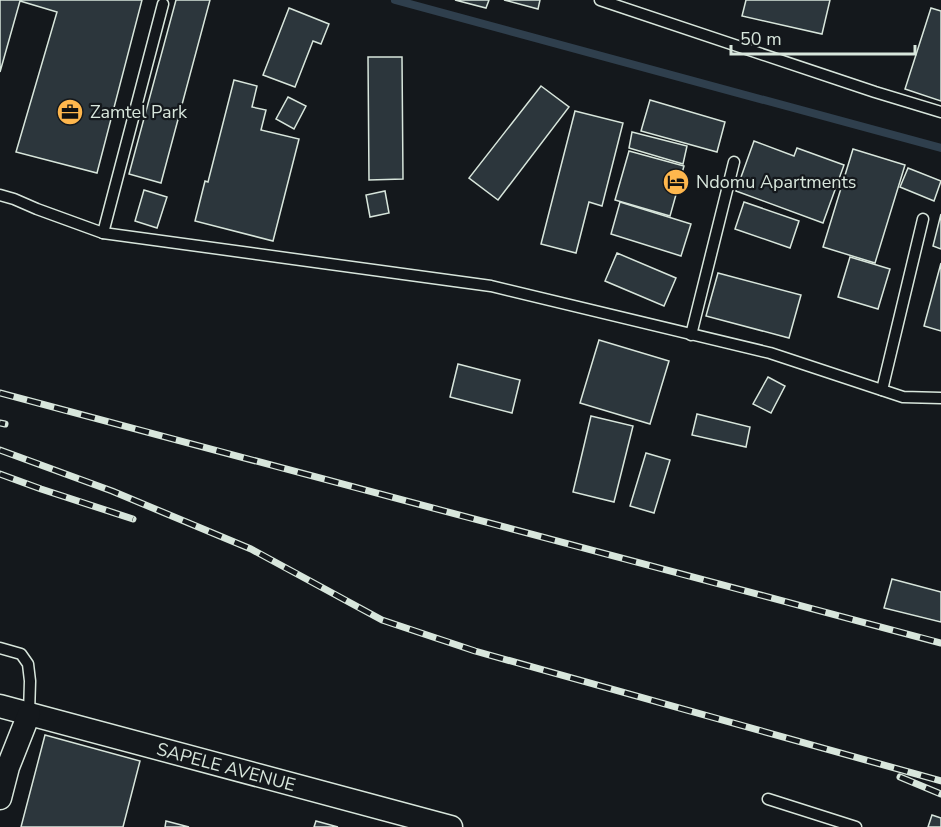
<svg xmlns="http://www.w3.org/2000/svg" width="941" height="827" viewBox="0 0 941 827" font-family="'Nunito Sans',sans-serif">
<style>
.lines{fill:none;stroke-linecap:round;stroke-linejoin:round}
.stream{stroke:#2f3f4d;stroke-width:8}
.building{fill:#2c363c;stroke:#d8e6dc;stroke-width:1.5}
.service-casing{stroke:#d8e6dc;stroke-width:13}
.minor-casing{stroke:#d8e6dc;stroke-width:25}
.service{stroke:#14181c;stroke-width:10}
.minor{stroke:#14181c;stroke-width:22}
.rail-casing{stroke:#d8e6dc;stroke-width:7}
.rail{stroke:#14181c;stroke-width:4.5;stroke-dasharray:14;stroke-linecap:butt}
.labels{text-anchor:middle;stroke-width:4.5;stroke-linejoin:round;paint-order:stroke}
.poi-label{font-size:18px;fill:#d8e6dc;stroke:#14181c;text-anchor:start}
.street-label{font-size:18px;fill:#d8e6dc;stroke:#14181c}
</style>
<rect width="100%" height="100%" fill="#14181c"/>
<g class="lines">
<!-- stream -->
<path class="stream" d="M395,0L941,148"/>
</g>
<!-- building -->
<g class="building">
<path d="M0,0H142L97,173L16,152L57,12L20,1L0,72Z"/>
<path d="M176,0H210L161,183L129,174Z"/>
<path d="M455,0H489L486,8Z"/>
<path d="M504,0H540L538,9Z"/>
<path d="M746,0H830L822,34L742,16Z"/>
<path d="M289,8L329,24L321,44L313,41L295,87L263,75Z"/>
<path d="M931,8L941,11V101L905,89Z"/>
<path d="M368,57H402L403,179L369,180Z"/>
<path d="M234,80L257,86L252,107L266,110L261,130L299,139L273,241L195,221L205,181L208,182Z"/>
<path d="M541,86L569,107L498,200L469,178Z"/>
<path d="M288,97L306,106L294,129L276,119Z"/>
<path d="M650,100L725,122L717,152L641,131Z"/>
<path d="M575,111L623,123L602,206L589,202L576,253L541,244Z"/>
<path d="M632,132L687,146L683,164L629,148Z"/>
<path d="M754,141L794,156L797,148L844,165L823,223L736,191Z"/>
<path d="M853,149L905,165L875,263L823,247Z"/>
<path d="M629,151L684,166L670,216L615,200Z"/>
<path d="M908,168L941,181L934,201L900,187Z"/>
<path d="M144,190L167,197L157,228L135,221Z"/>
<path d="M385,191L389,213L370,217L366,195Z"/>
<path d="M620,202L691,224L681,256L611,234Z"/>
<path d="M744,202L799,221L790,248L735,229Z"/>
<path d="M941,214V249L933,246Z"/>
<path d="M617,253L676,278L664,306L605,281Z"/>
<path d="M850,257L890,269L878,309L838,297Z"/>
<path d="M941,263V331L924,326Z"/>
<path d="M718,273L801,295L789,338L706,316Z"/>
<path d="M599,340L669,361L650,424L580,403Z"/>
<path d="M458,364L520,380L512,413L450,397Z"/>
<path d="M768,377L785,386L771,413L753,404Z"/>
<path d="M697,414L750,427L746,447L692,435Z"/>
<path d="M591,416L633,426L614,502L573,492Z"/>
<path d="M646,453L670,460L654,513L630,506Z"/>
<path d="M892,579L941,592V622L884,608Z"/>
<path d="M45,735L140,761L123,827H21Z"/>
<path d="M932,815L941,818V827H928Z"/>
<path d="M166,821L189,827H165Z"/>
<path d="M316,821L338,827H314Z"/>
</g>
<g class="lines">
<defs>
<g id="service">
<path d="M600,0L875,92L941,112"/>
<path d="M0,195L14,199L37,209L103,233L491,286L770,353L903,397L941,398"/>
<path d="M103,233L163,4"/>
<path d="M691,335L734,162"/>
<path d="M882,390L923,219"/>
<path d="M0,648L21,654L28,664L30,681L29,714"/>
<path d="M768,799L856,827"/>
</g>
<g id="minor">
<path d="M0,706L451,827"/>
<path d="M0,798L8,767L29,714"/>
</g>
</defs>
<!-- service casing -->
<use href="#service" class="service-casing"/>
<!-- minor casing -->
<use href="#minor" class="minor-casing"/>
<!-- service -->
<use href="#service" class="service"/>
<!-- minor -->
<use href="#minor" class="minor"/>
<defs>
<g id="rail">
<path d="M0,393L941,643"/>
<path d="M0,423L5,424"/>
<path d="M0,450L112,491L251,549L382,620L475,651L941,781"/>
<path d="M0,474L41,489L133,519"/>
<path d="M900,777L941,794"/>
</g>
</defs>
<!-- rail casing -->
<use href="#rail" class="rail-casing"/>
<!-- rail -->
<use href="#rail" class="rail"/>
</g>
<!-- icons -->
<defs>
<symbol id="office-disc" viewBox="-11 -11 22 22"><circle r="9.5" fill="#ffb74d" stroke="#14181c"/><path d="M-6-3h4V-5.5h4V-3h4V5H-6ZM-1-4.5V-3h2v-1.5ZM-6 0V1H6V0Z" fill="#111"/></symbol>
<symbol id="hotel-disc" viewBox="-11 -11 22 22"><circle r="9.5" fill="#ffb74d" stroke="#14181c"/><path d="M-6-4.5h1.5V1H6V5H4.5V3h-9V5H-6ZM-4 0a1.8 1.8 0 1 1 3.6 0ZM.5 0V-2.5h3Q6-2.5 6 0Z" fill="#111"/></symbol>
</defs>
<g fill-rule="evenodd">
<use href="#office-disc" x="55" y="97" width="30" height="30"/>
<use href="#hotel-disc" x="661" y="167" width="30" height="30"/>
</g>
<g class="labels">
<!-- poi labels -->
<g class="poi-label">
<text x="90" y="118">Zamtel Park</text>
<text x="696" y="188">Ndomu Apartments</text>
</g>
<!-- street labels -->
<g class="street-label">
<text transform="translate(226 767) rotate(15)" y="6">SAPELE AVENUE</text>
</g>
</g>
<!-- scale -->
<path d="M731 45v9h184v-9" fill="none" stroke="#d8e6dc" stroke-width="3"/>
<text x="740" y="45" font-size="18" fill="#d8e6dc" stroke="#14181c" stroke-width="4.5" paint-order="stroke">50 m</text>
</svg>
